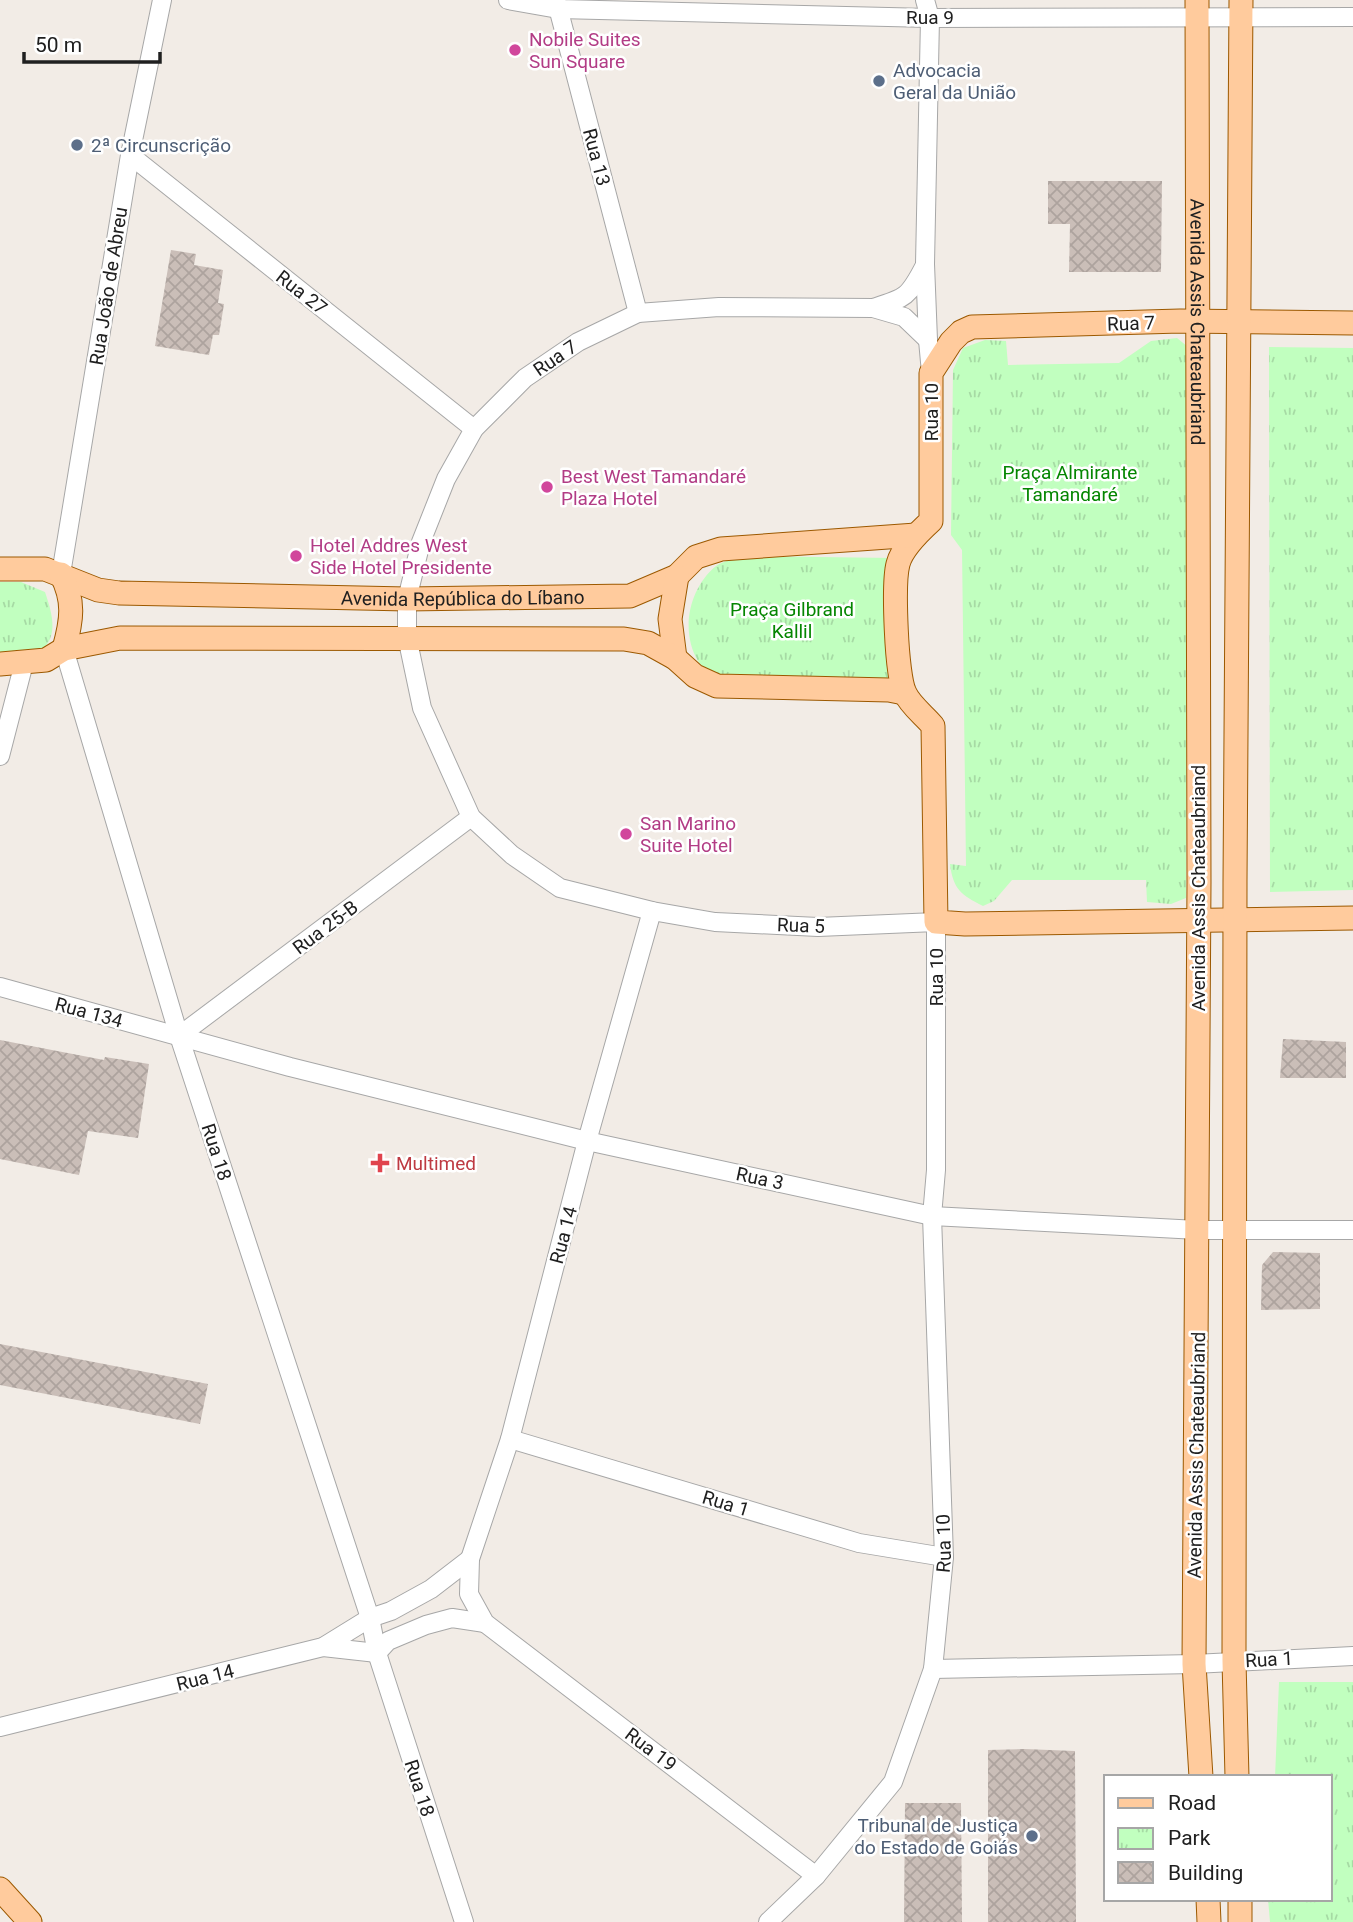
<svg xmlns="http://www.w3.org/2000/svg" width="1353" height="1922" viewBox="0 0 1353 1922" font-family="Roboto,sans-serif">
<style>
.park{fill:url(#park-tufts)}
.building{fill:url(#building-cross-hatch)}
.lines{fill:none;stroke-linecap:round;stroke-linejoin:round}
.minor-casing{stroke:#a7a7a7;stroke-width:20}
.major-casing{stroke:#9c5900;stroke-width:25}
.minor{stroke:#fff;stroke-width:18}
.major{stroke:#ffcb9d;stroke-width:23}
.hotel-dot{fill:#d1479c;stroke:#fff;stroke-width:2.5}
.service-dot{fill:#5c6f8a;stroke:#fff;stroke-width:2.5}
.health-dot{fill:#e0444e;stroke:#fff;stroke-width:2.5}
.labels{text-anchor:middle;stroke-width:5;stroke-linejoin:round;paint-order:stroke}
.street-label{font-size:19px;fill:#202020;stroke:#fff}
.hotel-label{font-size:19px;fill:#b23c85;stroke:#fff;text-anchor:start}
.service-label{font-size:19px;fill:#4e5e75;stroke:#fff;text-anchor:start}
.park-label{font-size:19px;fill:#048601;stroke:#fff}
.health-label{font-size:19px;fill:#be3a42;stroke:#fff;text-anchor:start}
</style>
<defs>
<pattern id="park-tufts" width="24" height="20" patternUnits="userSpaceOnUse" patternTransform="scale(1.75)"><rect width="24" height="20" fill="#c1ffbf"/><path d="M3 7l-1-3M5 7V3M7 7l1-3M15 17l-1-3M17 17v-4M19 17l1-3" fill="none" stroke="#a6daa4"/></pattern>
<pattern id="building-cross-hatch" width="8" height="8" patternUnits="userSpaceOnUse" patternTransform="scale(1.75)"><rect width="8" height="8" fill="#cabeb8"/><path d="M0 0l8 8M0 8l8-8" fill="none" stroke="#ada39e"/></pattern>
</defs>
<rect width="100%" height="100%" fill="#f2ece6"/>
<!-- park -->
<g class="park">
<path d="M1177,338L1188,347L1186,898L1171,904L1147,902L1146,880H1012L994,901L983,906C961,895 953,889 950,864L966,866L962,550L951,535L953,370L963,348L985,340L1006,341L1008,365L1119,363L1151,341Z"/>
<path d="M1269,347L1353,348V890L1270,892Z"/>
<path d="M741,556L895,558L887,661L891,684L715,675C709,671 702,667 698,661C680,631 689,588 716,566C723,561 734,559 741,556Z"/>
<path d="M0,582H21L45,592C52,613 62,643 33,654C24,657 10,655 0,655Z"/>
<path d="M1279,1682H1353V1922H1270L1268,1899H1330V1777H1275Z"/>
</g>
<!-- building -->
<g class="building">
<path d="M1048,181H1162L1161,272H1069L1070,224H1048Z"/>
<path d="M171,250L196,254L194,265L223,270L218,303L224,304L219,335H213L209,355L155,346Z"/>
<path d="M1283,1039L1346,1042V1078H1280Z"/>
<path d="M0,1040L104,1060L105,1057L149,1064L138,1138L88,1131L79,1175L0,1159Z"/>
<path d="M1273,1252L1320,1253V1309L1261,1310L1262,1265Z"/>
<path d="M0,1344L208,1384L200,1424L0,1385Z"/>
<path d="M1024,1749L1075,1751L1076,1922H988V1750Z"/>
<path d="M905,1803H961L962,1922H904Z"/>
</g>
<g class="lines">
<defs>
<g id="minor">
<path d="M508,0L558,9L930,18L1353,17"/>
<path d="M556,0L638,313"/>
<path d="M925,0L930,18L925,264L928,340L931,373"/>
<path d="M130,155L474,429"/>
<path d="M873,308C905,298 908,298 924,267"/>
<path d="M61,574L130,155L162,0"/>
<path d="M64,649L179,1036L370,1618L377,1653L464,1922"/>
<path d="M0,756L24,663"/>
<path d="M652,911L587,1141L510,1439L470,1559L469,1594L485,1623L816,1876"/>
<path d="M0,987L290,1067L587,1141L932,1216L1198,1230H1353"/>
<path d="M179,1036L471,817"/>
<path d="M510,1439L859,1543L944,1557"/>
<path d="M323,1647L377,1653"/>
<path d="M377,1653L388,1641L426,1625L452,1618L485,1623"/>
<path d="M933,1669L1194,1664L1353,1656"/>
<path d="M0,1727L323,1647L370,1618L391,1611L431,1589L470,1559"/>
<path id="s1" d="M768,1922L816,1876L893,1782L933,1669L944,1557L932,1216L936,1170V922L818,927L715,922L652,911L560,888L512,855L471,817L422,708L407,637V599L421,542L446,479L474,429L525,378L578,342L638,313L719,307L873,308L904,317L928,340"/>
</g>
<g id="major">
<path id="s2" d="M1197,0L1199,882L1194,1664L1201,1777"/>
<path d="M1353,323L1180,321L972,327L961,332L951,342L931,373V521C919,532 902,548 898,564C893,583 896,676 905,693C910,705 925,716 933,726L936,922L965,924L1353,918"/>
<path id="s3" d="M0,569H45L98,590L119,593L407,599L630,596L677,576L696,557L721,549L916,535"/>
<path d="M61,574C75,601 72,620 64,649"/>
<path d="M675,658L670,619L677,576"/>
<path d="M0,664L46,660L64,649L120,638L624,639L648,643L675,658L695,676L717,686L889,690L904,693"/>
<path d="M1237,1777L1234,1661L1235,882L1241,0"/>
<path d="M0,1889L30,1922"/>
<path d="M1208,1899L1209,1922"/>
<path d="M1240,1922V1899"/>
</g>
</defs>
<!-- minor casing -->
<use href="#minor" class="minor-casing"/>
<!-- major casing -->
<use href="#major" class="major-casing"/>
<!-- minor -->
<use href="#minor" class="minor"/>
<!-- major -->
<use href="#major" class="major"/>
</g>
<!-- markers -->
<g class="hotel-dot">
<circle cx="515" cy="50" r="7"/>
<circle cx="547" cy="487" r="7"/>
<circle cx="296" cy="556" r="7"/>
<circle cx="626" cy="834" r="7"/>
</g>
<g class="service-dot">
<circle cx="879" cy="81" r="7"/>
<circle cx="77" cy="145" r="7"/>
<circle cx="1032" cy="1836" r="7"/>
</g>
<path class="health-dot" d="M376.5 1152.5h7v7h7v7h-7v7h-7v-7h-7v-7h7z"/>
<g class="labels">
<!-- street labels -->
<g class="street-label">
<text x="930" y="24">Rua 9</text>
<text transform="translate(597 157) rotate(75)" y="7">Rua 13</text>
<text transform="translate(108 286) rotate(-81)" y="7">Rua João de Abreu</text>
<text transform="translate(302 292) rotate(38)" y="7">Rua 27</text>
<text dy="7" stroke="none"><textPath href="#s2" startOffset="322">Avenida Assis Chateaubriand</textPath></text>
<text transform="translate(1131 323) rotate(-2)" y="7">Rua 7</text>
<text dy="7" stroke="none"><textPath href="#s1" startOffset="2072">Rua 7</textPath></text>
<text transform="translate(931 412) rotate(-90)" y="7">Rua 10</text>
<text dy="7" stroke="none"><textPath href="#s3" startOffset="467">Avenida República do Líbano</textPath></text>
<text transform="translate(1198 888) rotate(-90)" y="7">Avenida Assis Chateaubriand</text>
<text transform="translate(801 925) rotate(2)" y="7">Rua 5</text>
<text transform="translate(325 927) rotate(-37)" y="7">Rua 25-B</text>
<text transform="translate(936 977) rotate(-90)" y="7">Rua 10</text>
<text transform="translate(89 1012) rotate(15)" y="7">Rua 134</text>
<text transform="translate(217 1152) rotate(72)" y="7">Rua 18</text>
<text transform="translate(760 1178) rotate(12)" y="7">Rua 3</text>
<text transform="translate(563 1235) rotate(-75)" y="7">Rua 14</text>
<text transform="translate(1196 1455) rotate(-89)" y="7">Avenida Assis Chateaubriand</text>
<text transform="translate(726 1503) rotate(17)" y="7">Rua 1</text>
<text dy="7" stroke="none"><textPath href="#s1" startOffset="434">Rua 10</textPath></text>
<text transform="translate(1269 1659) rotate(-3)" y="7">Rua 1</text>
<text transform="translate(205 1677) rotate(-14)" y="7">Rua 14</text>
<text transform="translate(651 1749) rotate(37)" y="7">Rua 19</text>
<text transform="translate(420 1788) rotate(72)" y="7">Rua 18</text>
</g>
<!-- hotel labels -->
<g class="hotel-label">
<text x="529" y="46">Nobile Suites<tspan x="529" dy="22">Sun Square</tspan></text>
<text x="561" y="483">Best West Tamandaré<tspan x="561" dy="22">Plaza Hotel</tspan></text>
<text x="310" y="552">Hotel Addres West<tspan x="310" dy="22">Side Hotel Presidente</tspan></text>
<text x="640" y="830">San Marino<tspan x="640" dy="22">Suite Hotel</tspan></text>
</g>
<!-- service labels -->
<g class="service-label">
<text x="893" y="77">Advocacia<tspan x="893" dy="22">Geral da União</tspan></text>
<text x="91" y="152">2ª Circunscrição</text>
<text x="1018" y="1832" text-anchor="end">Tribunal de Justiça<tspan x="1018" dy="22">do Estado de Goiás</tspan></text>
</g>
<!-- park labels -->
<g class="park-label">
<text x="1070" y="479">Praça Almirante<tspan x="1070" dy="22">Tamandaré</tspan></text>
<text x="792" y="616">Praça Gilbrand<tspan x="792" dy="22">Kallil</tspan></text>
</g>
<!-- health labels -->
<g class="health-label">
<text x="396" y="1170">Multimed</text>
</g>
</g>
<!-- legend -->
<rect x="1104" y="1775" width="228" height="126" fill="#ffffff" stroke="#a6a6a6" stroke-width="2"/>
<rect x="1118" y="1798" width="35" height="10" fill="#ffcb9d" stroke="#a6a6a6" stroke-width="2"/>
<text x="1168" y="1810" font-size="21" fill="#202020">Road</text>
<rect x="1118" y="1828" width="35" height="21" fill="url(#park-tufts)" stroke="#a6a6a6" stroke-width="2"/>
<text x="1168" y="1845" font-size="21" fill="#202020">Park</text>
<rect x="1118" y="1862" width="35" height="21" fill="url(#building-cross-hatch)" stroke="#a6a6a6" stroke-width="2"/>
<text x="1168" y="1880" font-size="21" fill="#202020">Building</text>
<!-- scale -->
<path d="M24 52v10h136v-10" fill="none" stroke="#202020" stroke-width="3.5"/>
<text x="35" y="52" font-size="21" fill="#202020" stroke="#ffffff" stroke-width="5" paint-order="stroke">50 m</text>
</svg>
